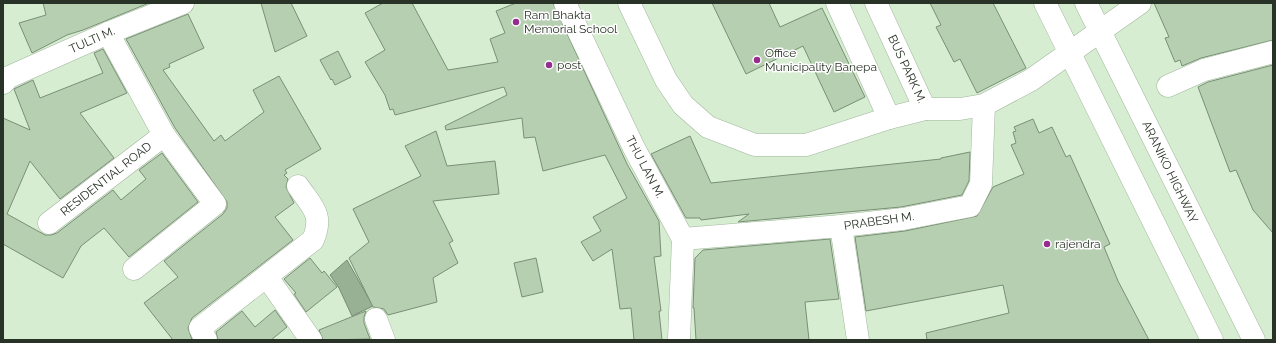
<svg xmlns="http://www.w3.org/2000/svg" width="1276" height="343" viewBox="0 0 1276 343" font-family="Raleway,sans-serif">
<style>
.water{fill:#98b194;stroke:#778b73}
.building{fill:#b6cfb1;stroke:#7a8f76}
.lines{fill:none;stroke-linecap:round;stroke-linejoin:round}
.minor-casing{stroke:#a2b79d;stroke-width:23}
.highway-casing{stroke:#a2b79d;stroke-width:23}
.minor{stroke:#fff;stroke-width:22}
.highway{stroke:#fff;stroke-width:22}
.poi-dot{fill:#962c8e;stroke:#fff;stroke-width:1.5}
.labels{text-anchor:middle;stroke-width:3;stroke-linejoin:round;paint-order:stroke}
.poi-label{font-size:12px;fill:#293227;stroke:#fff;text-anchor:start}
.street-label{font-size:12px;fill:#293227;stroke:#fff}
</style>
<rect width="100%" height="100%" fill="#d6edd2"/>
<!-- water -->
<path class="water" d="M347,260L373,306L352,316L339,288L330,275Z"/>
<!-- building -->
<g class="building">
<path d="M43,3H149L83,30L67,35L32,53L19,23L46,15Z"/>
<path d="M261,3H291L307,36L275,52Z"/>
<path d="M383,3H412L448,70L498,62L490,39L505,33L496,11L516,3H553L627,164L659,221L661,256L654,257L661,311H659L662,340H634L631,308L620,309L612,249L593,261L581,242L601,231L593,217L627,198L605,155L543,171L535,137L524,138L522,118L446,130L445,126L507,95L504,87L395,115L393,109L390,110L385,95L365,62L385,50L365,13Z"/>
<path d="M712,3H769L780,27L822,8L865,97L834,112L803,46L746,74Z"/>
<path d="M930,3H993L1026,68L977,93L960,59L954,62L936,27L941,25Z"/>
<path d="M1154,3H1273V40L1201,58L1182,66L1180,60L1175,62L1165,38L1169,37Z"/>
<path d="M188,14L204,48L169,64L170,67L163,70L214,141L221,135L225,141L264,112L253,90L279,76L321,149L285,170L287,173L284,175L288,179L286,187L294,203L275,217L293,240L192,318L188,328L192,340H173L144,303L178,277L164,261L223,214L227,208V202L175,128L126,39Z"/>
<path d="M103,49L127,93L80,113L114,158L60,199L30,161L7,214L45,235H51L57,233L113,190L121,200L146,179L139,170L162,153L198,202L129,257L104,228L81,246L63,278L3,244V118L30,130L14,89L33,80L40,98L103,73L94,53Z"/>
<path d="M338,51L351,77L335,85L332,79L331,80L320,60Z"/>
<path d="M1273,65V233L1253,210L1236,170L1230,172L1198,87L1208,82Z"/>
<path d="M1033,119L1039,133L1052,127L1066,157L1070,155L1110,244L1104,247L1118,281L1149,340H927L926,333L1009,313L1003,285L866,311L855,237L905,231L977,216L993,187L1024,174L1011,145L1016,143L1013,132L1016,131L1014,127Z"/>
<path d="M436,131L447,166L495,161L499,194L433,201L453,241L449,243L458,263L433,278L437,302L388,315L384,309L373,307L349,258L369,242L353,209L421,176L405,146Z"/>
<path d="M690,136L711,183L941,159V158L970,152L969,181L962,195L901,207L738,222L749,214L701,220L700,218H686L651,154Z"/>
<path d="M830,239L839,299L805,302L809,340H696L694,308H693L695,258L703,250Z"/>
<path d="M310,258L322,273L324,271L337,287L306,312L294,294L296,293L284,279Z"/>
<path d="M536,258L543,292L522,297L514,263Z"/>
<path d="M275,310L287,327L271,340H218L216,332L242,311L255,327Z"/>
<path d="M366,311L364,317V323L370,339L323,340L319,330Z"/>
</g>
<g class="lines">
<defs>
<g id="minor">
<path d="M565,3L634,148L683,239L679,340"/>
<path d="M629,3L666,80L683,105L708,127L755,145H806L889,118"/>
<path d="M837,3L889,118L925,109"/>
<path d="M876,3L925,109H960L984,105L1031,80L1140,3"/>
<path d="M108,33L164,135L215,204L134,269"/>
<path d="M3,83L9,77L108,33L183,3"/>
<path d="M1168,86L1204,70L1273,52"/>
<path d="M49,223L164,135"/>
<path d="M841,226L858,340"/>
<path d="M683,239L841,226L903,219L970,206L981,184L984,105"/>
<path d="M267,277L311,340"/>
<path d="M376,319L384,340"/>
<path d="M206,340L200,328L313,240C324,214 312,207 298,186"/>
</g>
<g id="highway">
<path d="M1045,3L1212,340"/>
<path d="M1086,3L1254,340"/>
</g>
</defs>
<!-- minor casing -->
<use href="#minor" class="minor-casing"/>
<!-- highway casing -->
<use href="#highway" class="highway-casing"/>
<!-- minor -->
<use href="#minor" class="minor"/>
<!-- highway -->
<use href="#highway" class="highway"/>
</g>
<!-- markers -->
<g class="poi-dot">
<circle cx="516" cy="22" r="4"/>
<circle cx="757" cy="60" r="4"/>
<circle cx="549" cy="65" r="4"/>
<circle cx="1047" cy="244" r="4"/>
</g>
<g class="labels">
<!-- poi labels -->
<g class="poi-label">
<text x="524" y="19">Ram Bhakta<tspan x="524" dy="14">Memorial School</tspan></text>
<text x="765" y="57">Office<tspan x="765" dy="14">Municipality Banepa</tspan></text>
<text x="557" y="69">post</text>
<text x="1055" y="248">rajendra</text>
</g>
<!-- street labels -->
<g class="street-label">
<text transform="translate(92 40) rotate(-24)" y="4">TULTI M.</text>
<text transform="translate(907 69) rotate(65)" y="4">BUS PARK M.</text>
<text transform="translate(645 167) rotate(62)" y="4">THU LAN M.</text>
<text transform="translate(1170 172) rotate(64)" y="4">ARANIKO HIGHWAY</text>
<text transform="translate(106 179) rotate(-38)" y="4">RESIDENTIAL ROAD</text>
<text transform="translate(879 221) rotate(-8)" y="4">PRABESH M.</text>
</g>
</g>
<!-- border -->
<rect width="1276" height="343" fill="none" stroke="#293227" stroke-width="8"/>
</svg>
